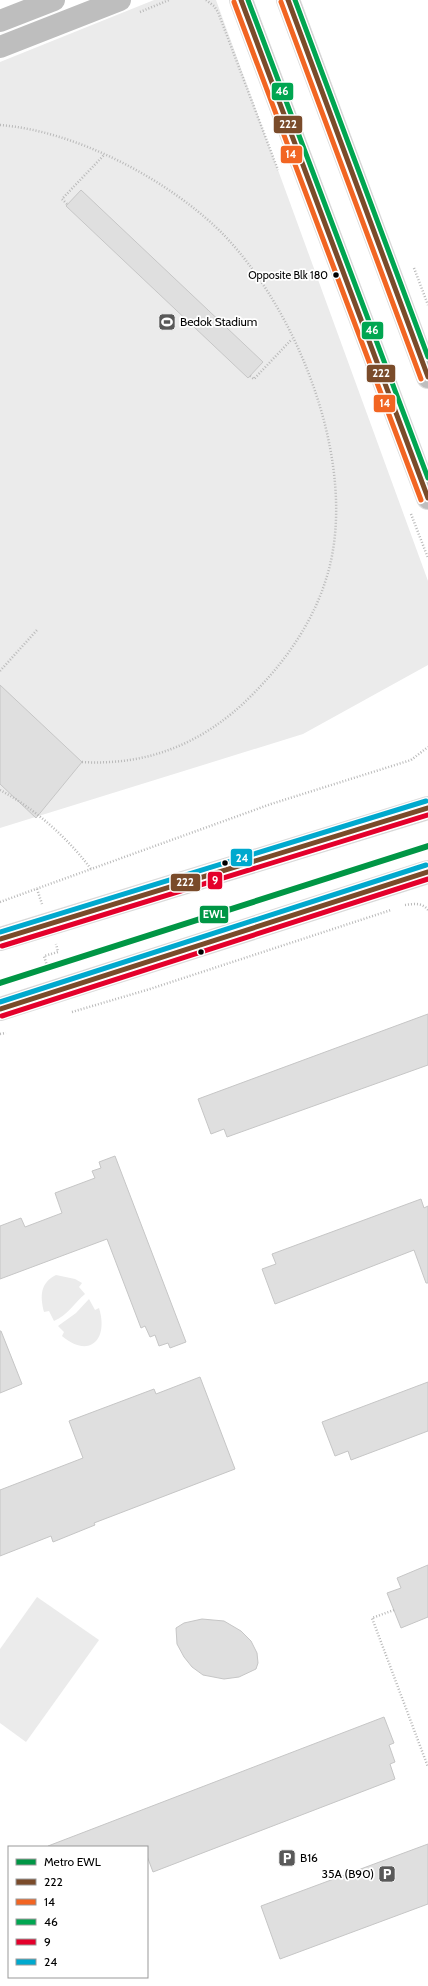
<svg xmlns="http://www.w3.org/2000/svg" width="428" height="1986" viewBox="0 0 428 1986" font-family="Cabin,sans-serif">
<style>
.green{fill:#ebebeb}
.building{fill:#dfdfdf;stroke:#c6c6c6}
.lines{fill:none;stroke-linecap:round;stroke-linejoin:round}
.primary-casing{stroke:#dbdbdb;stroke-width:24}
.path{stroke:#b9b9b9;stroke-width:2.5;stroke-dasharray:1 2;stroke-linecap:butt}
.street{stroke:#bebebe;stroke-width:22}
.primary{stroke:#bebebe;stroke-width:22}
.bus-1-casing{stroke:#fff;stroke-width:8}
.bus-2-casing{stroke:#fff;stroke-width:8}
.bus-3-casing{stroke:#fff;stroke-width:8}
.bus-4-casing{stroke:#fff;stroke-width:8}
.bus-5-casing{stroke:#fff;stroke-width:8}
.bus-1{stroke:#7a4b2a;stroke-width:5}
.bus-2{stroke:#f26522;stroke-width:5}
.bus-3{stroke:#00a651;stroke-width:5}
.bus-4{stroke:#e4002b;stroke-width:5}
.bus-5{stroke:#00a9ce;stroke-width:5}
.metro-1-casing{stroke:#fff;stroke-width:9}
.metro-1{stroke:#009645;stroke-width:6}
.bus-dot{fill:#000;stroke:#fff;stroke-width:1.5}
.labels{text-anchor:middle;stroke-width:3.5;stroke-linejoin:round;paint-order:stroke}
.bus-label{font-size:11px;fill:#000;stroke:#fff;text-anchor:end}
.poi-label{font-size:12px;fill:#000;stroke:#fff;text-anchor:start}
.line-badge{stroke:#fff;stroke-width:1.5}
.badge-label{font-size:11px;text-anchor:middle;font-weight:bold;fill:#fff}
</style>
<rect width="100%" height="100%" fill="#fff"/>
<!-- green -->
<g class="green">
<path d="M154,0H216L428,581V665L303,734L0,828V62Z"/>
<path d="M56,1275L75,1279L82,1283L79,1287L85,1294C74,1303 68,1315 54,1321L49,1311L44,1312C40,1296 40,1283 56,1275Z"/>
<path d="M89,1299L95,1310L99,1308C109,1340 89,1359 62,1336L64,1332L58,1326L76,1313Z"/>
<path d="M37,1597L99,1640L26,1742L0,1723V1649Z"/>
</g>
<!-- building -->
<g class="building">
<path d="M81,190L263,362L248,378L66,206Z"/>
<path d="M0,685L82,762L36,818L0,784Z"/>
<path d="M428,1014V1065L227,1137L224,1129L211,1134L198,1099Z"/>
<path d="M115,1156L186,1342L170,1348L168,1343L159,1346L155,1335L150,1337L145,1326L141,1328L107,1239L0,1279V1226L21,1218L25,1227L62,1213L55,1193L95,1178L92,1171L101,1168L99,1162Z"/>
<path d="M421,1199L424,1208L428,1206V1283H426L414,1250L275,1304L262,1269L276,1264L272,1254Z"/>
<path d="M0,1331H1L22,1384L0,1393Z"/>
<path d="M200,1377L235,1469L94,1523L95,1525L53,1542L51,1536L0,1556V1490L83,1458L69,1421L154,1389L156,1394Z"/>
<path d="M428,1382V1431L351,1460L348,1451L335,1456L322,1422Z"/>
<path d="M428,1565V1617L401,1628L387,1593L401,1588L397,1578Z"/>
<path d="M202,1619L224,1621L241,1631L251,1641L257,1653L258,1663L256,1669L239,1677L224,1679L203,1675L192,1667L184,1657L177,1644L176,1628L184,1623Z"/>
<path d="M384,1717L394,1743L389,1745L395,1762L390,1764L395,1779L343,1799L153,1872L147,1856V1847H48V1846Z"/>
<path d="M428,1844V1904L280,1959L261,1906Z"/>
</g>
<g class="lines">
<defs>
<g id="primary">
<path d="M241,0L428,498"/>
<path d="M288,0L428,377"/>
<path d="M0,939L428,808"/>
<path d="M0,1009L428,872"/>
</g>
</defs>
<!-- primary casing -->
<use href="#primary" class="primary-casing"/>
<!-- path -->
<g class="path">
<path d="M206,0L214,6L218,12L278,170"/>
<path d="M140,12L169,0"/>
<path d="M0,125C76,131 167,179 221,232C299,311 360,467 327,576C313,623 285,662 251,696C204,743 148,766 82,762"/>
<path d="M67,204L62,199L104,155"/>
<path d="M414,268L428,305"/>
<path d="M250,376L254,379L292,339"/>
<path d="M411,514L428,558"/>
<path d="M0,671L37,630"/>
<path d="M0,790C35,809 67,837 91,869"/>
<path d="M37,889L42,904"/>
<path d="M0,902L271,804L411,760L428,747"/>
<path d="M405,905C413,904 422,902 428,910"/>
<path d="M48,969L44,956L58,952L56,944"/>
<path d="M72,1012L150,989L391,910"/>
<path d="M0,1034L6,1033"/>
<path d="M394,1610L372,1618L428,1767"/>
</g>
<!-- street -->
<g class="street">
<path d="M0,21L54,0"/>
<path d="M0,47L120,0"/>
</g>
<!-- primary -->
<use href="#primary" class="primary"/>
<defs>
<g id="bus-1">
<path d="M241,0L428,498"/>
<path d="M288,0L428,377"/>
<path d="M0,939L428,808"/>
<path d="M0,1009L428,872"/>
</g>
<g id="bus-2">
<path d="M234,2L421,500"/>
<path d="M281,2L421,379"/>
</g>
<g id="bus-3">
<path d="M248,0L428,478"/>
<path d="M295,0L428,357"/>
</g>
<g id="bus-4">
<path d="M2,946L428,815"/>
<path d="M2,1016L428,879"/>
</g>
<g id="bus-5">
<path d="M0,932L426,801"/>
<path d="M0,1002L426,865"/>
</g>
</defs>
<!-- bus-1 casing -->
<use href="#bus-1" class="bus-1-casing"/>
<!-- bus-2 casing -->
<use href="#bus-2" class="bus-2-casing"/>
<!-- bus-3 casing -->
<use href="#bus-3" class="bus-3-casing"/>
<!-- bus-4 casing -->
<use href="#bus-4" class="bus-4-casing"/>
<!-- bus-5 casing -->
<use href="#bus-5" class="bus-5-casing"/>
<!-- bus-1 -->
<use href="#bus-1" class="bus-1"/>
<!-- bus-2 -->
<use href="#bus-2" class="bus-2"/>
<!-- bus-3 -->
<use href="#bus-3" class="bus-3"/>
<!-- bus-4 -->
<use href="#bus-4" class="bus-4"/>
<!-- bus-5 -->
<use href="#bus-5" class="bus-5"/>
<defs>
<path id="metro-1" d="M0,983L428,846"/>
</defs>
<!-- metro-1 casing -->
<use href="#metro-1" class="metro-1-casing"/>
<!-- metro-1 -->
<use href="#metro-1" class="metro-1"/>
</g>
<!-- icons -->
<defs>
<symbol id="stadium-square" viewBox="-11 -11 22 22"><rect x="-9" y="-9" width="18" height="18" rx="4" fill="#595959" stroke="#fff"/><path d="M0-5a6.5 5 0 1 0 0 10a6.5 5 0 1 0 0-10ZM-3.5-1.8h7v3.6h-7Z" fill="#fff"/></symbol>
<symbol id="parking-square" viewBox="-11 -11 22 22"><rect x="-9" y="-9" width="18" height="18" rx="4" fill="#595959" stroke="#fff"/><path d="M-3.5-5.5H1a3.5 3.5 0 0 1 0 7H-1V5.5H-3.5ZM-1-3.4V-.6H.8a1.4 1.4 0 0 0 0-2.8Z" fill="#fff"/></symbol>
</defs>
<g fill-rule="evenodd">
<use href="#stadium-square" x="157" y="312" width="20" height="20"/>
<use href="#parking-square" x="277" y="1848" width="20" height="20"/>
<use href="#parking-square" x="377" y="1864" width="20" height="20"/>
</g>
<!-- markers -->
<g class="bus-dot">
<circle cx="336" cy="275" r="3.5"/>
<circle cx="225" cy="863" r="3.5"/>
<circle cx="201" cy="952" r="3.5"/>
</g>
<g class="labels">
<!-- bus labels -->
<g class="bus-label">
<text x="328" y="279">Opposite Blk 180</text>
</g>
<!-- poi labels -->
<g class="poi-label">
<text x="180" y="326">Bedok Stadium</text>
<text x="300" y="1862">B16</text>
<text x="374" y="1878" text-anchor="end">35A (B90)</text>
</g>
</g>
<g class="line-badge">
<rect x="271" y="82" width="23" height="19" rx="4" fill="#00a651"/>
<rect x="273" y="115" width="30" height="19" rx="4" fill="#7a4b2a"/>
<rect x="280" y="145" width="23" height="19" rx="4" fill="#f26522"/>
<rect x="361" y="321" width="23" height="19" rx="4" fill="#00a651"/>
<rect x="366" y="364" width="30" height="19" rx="4" fill="#7a4b2a"/>
<rect x="373" y="394" width="23" height="19" rx="4" fill="#f26522"/>
<rect x="230" y="848" width="23" height="19" rx="4" fill="#00a9ce"/>
<rect x="207" y="871" width="16" height="19" rx="4" fill="#e4002b"/>
<rect x="170" y="873" width="31" height="19" rx="4" fill="#7a4b2a"/>
<rect x="199" y="905" width="30" height="19" rx="4" fill="#009645"/>
</g>
<g class="badge-label">
<text x="282" y="95">46</text>
<text x="288" y="128">222</text>
<text x="291" y="158">14</text>
<text x="372" y="334">46</text>
<text x="381" y="377">222</text>
<text x="385" y="407">14</text>
<text x="242" y="862">24</text>
<text x="215" y="884">9</text>
<text x="185" y="886">222</text>
<text x="214" y="918">EWL</text>
</g>
<!-- legend -->
<rect x="8" y="1846" width="140" height="132" fill="#ffffff" stroke="#999999"/>
<rect x="16" y="1859" width="20" height="6" fill="#009645" stroke="#999999"/>
<text x="44" y="1866" font-size="12" fill="#000000">Metro EWL</text>
<rect x="16" y="1879" width="20" height="6" fill="#7a4b2a" stroke="#999999"/>
<text x="44" y="1886" font-size="12" fill="#000000">222</text>
<rect x="16" y="1899" width="20" height="6" fill="#f26522" stroke="#999999"/>
<text x="44" y="1906" font-size="12" fill="#000000">14</text>
<rect x="16" y="1919" width="20" height="6" fill="#00a651" stroke="#999999"/>
<text x="44" y="1926" font-size="12" fill="#000000">46</text>
<rect x="16" y="1939" width="20" height="6" fill="#e4002b" stroke="#999999"/>
<text x="44" y="1946" font-size="12" fill="#000000">9</text>
<rect x="16" y="1959" width="20" height="6" fill="#00a9ce" stroke="#999999"/>
<text x="44" y="1966" font-size="12" fill="#000000">24</text>
</svg>
